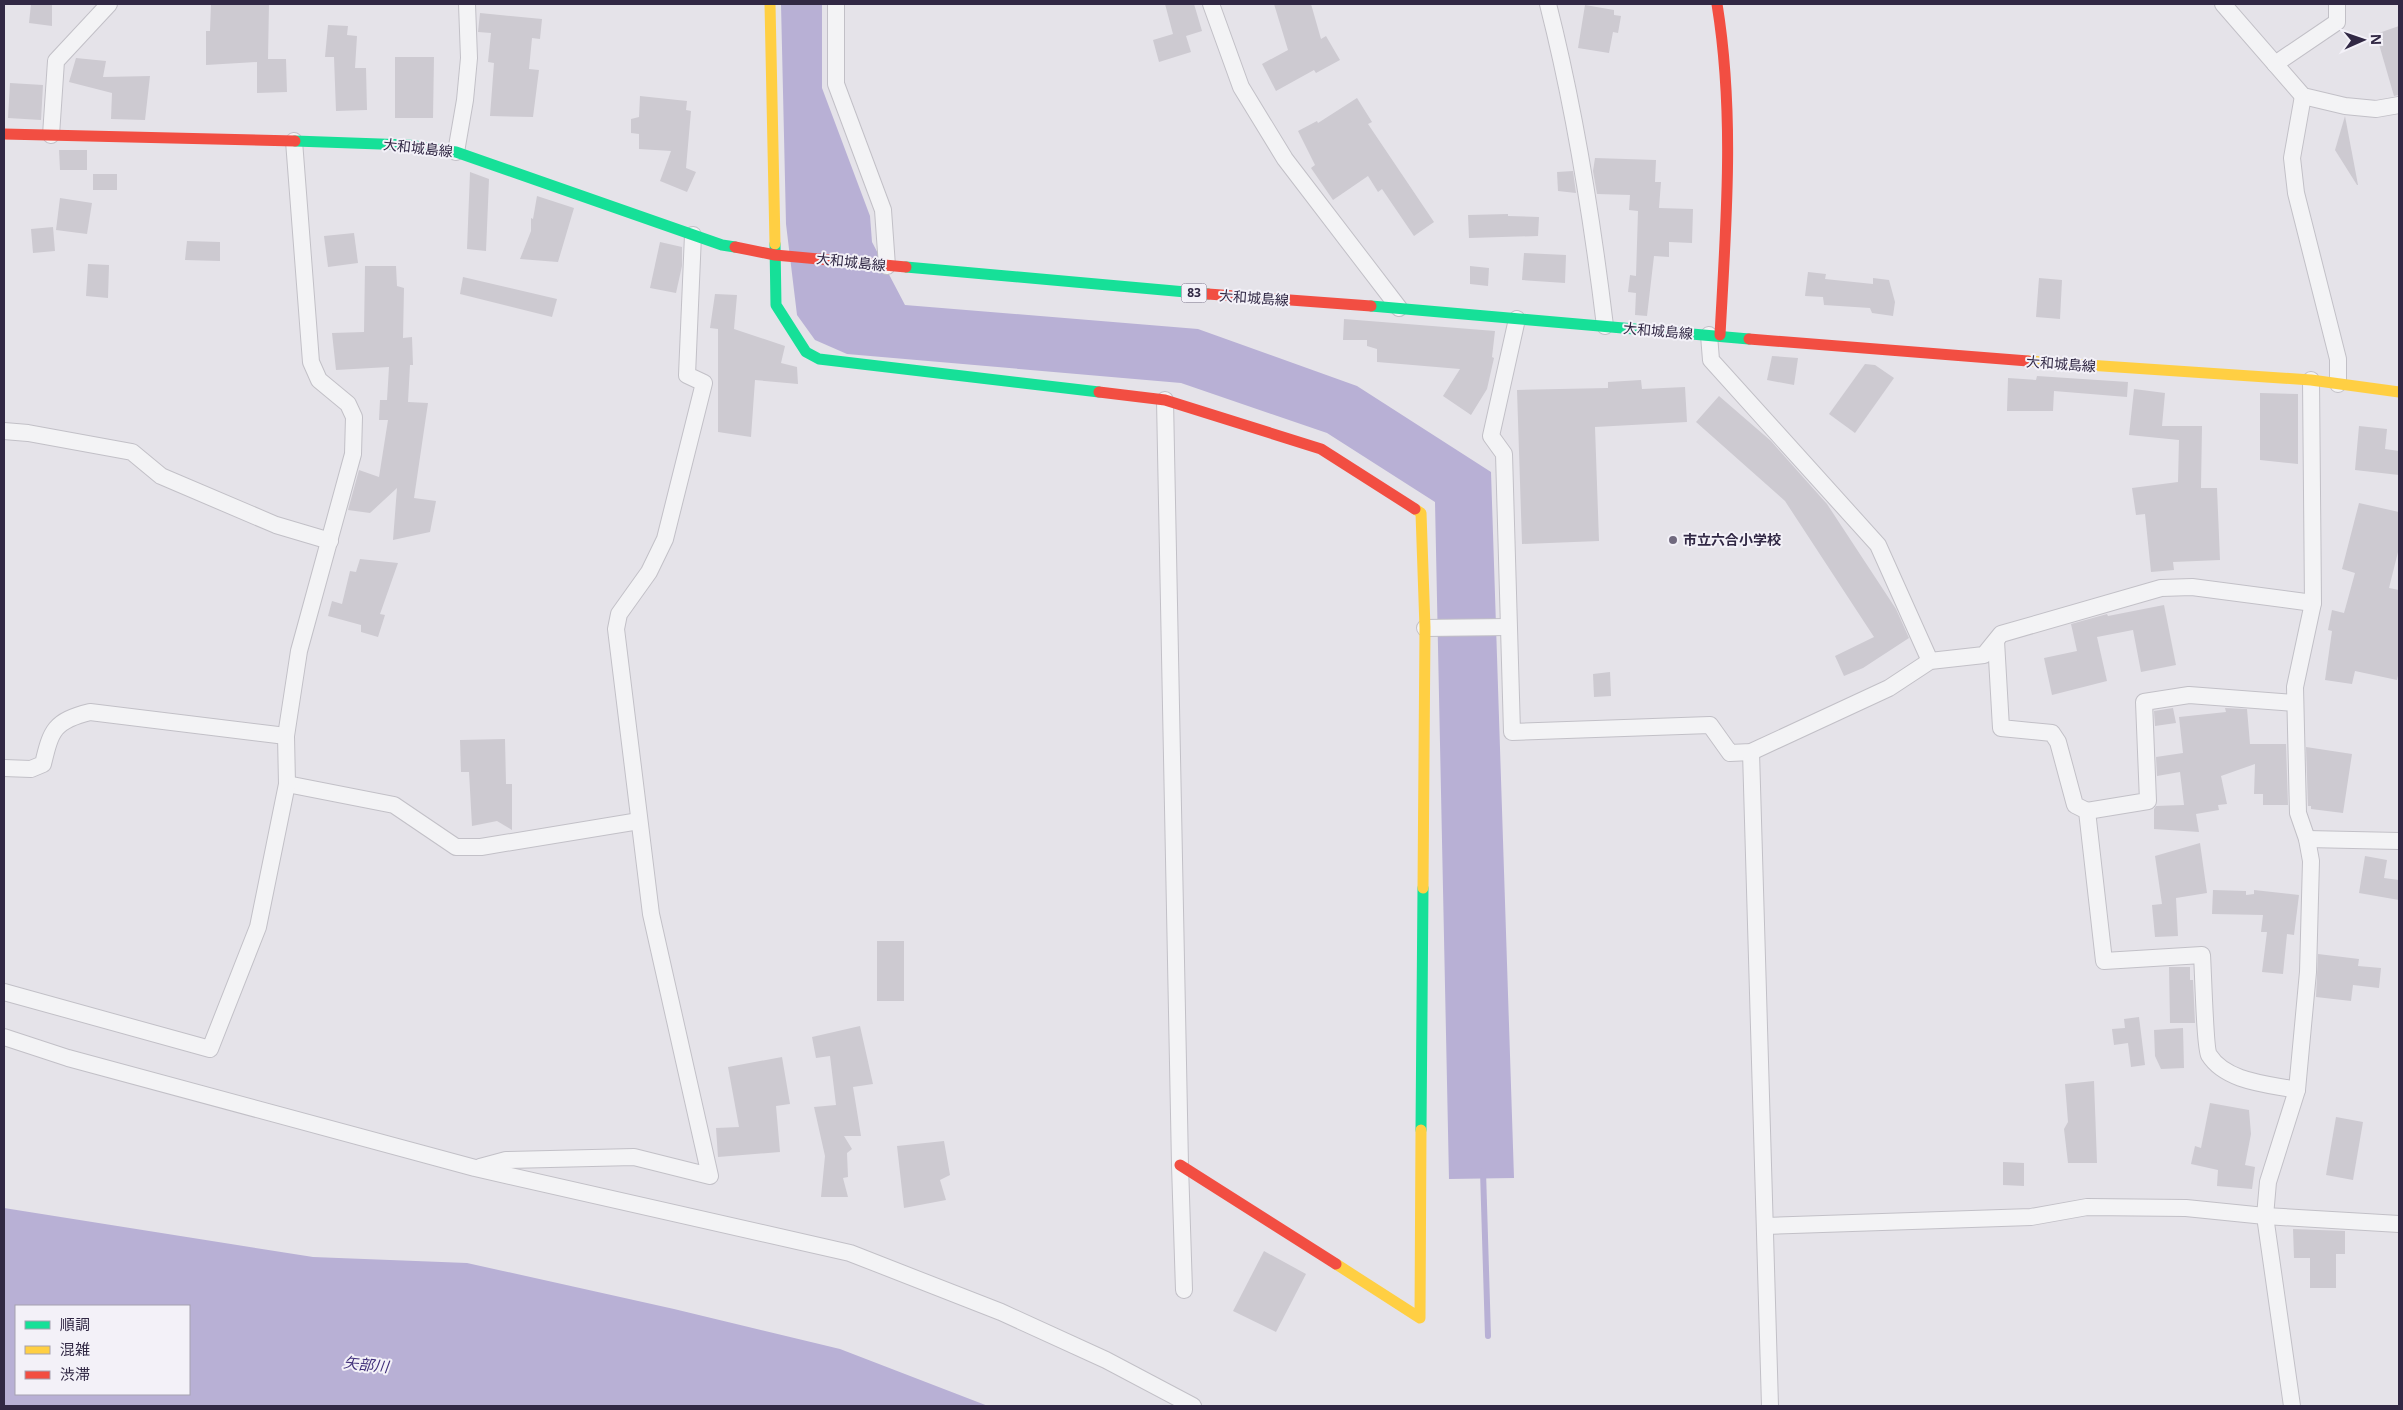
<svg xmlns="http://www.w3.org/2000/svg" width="2403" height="1410" viewBox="0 0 2403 1410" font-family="'Open Sans','Noto Sans JP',sans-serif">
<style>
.water{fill:#b8b0d5;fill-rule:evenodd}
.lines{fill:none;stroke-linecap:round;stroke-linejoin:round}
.stream{stroke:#b8b0d5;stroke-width:6}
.building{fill:#cdcad1}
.street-casing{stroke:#c2c0c7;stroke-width:18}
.street{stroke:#f3f3f5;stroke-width:16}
.fast{stroke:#16e098;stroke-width:11}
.slow{stroke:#ffcf43;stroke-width:11}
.jam{stroke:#f24e42;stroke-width:11}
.poi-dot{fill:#70697e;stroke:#f3f1f8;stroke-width:2}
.labels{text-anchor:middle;stroke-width:4;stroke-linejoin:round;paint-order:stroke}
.shield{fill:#f3f1f8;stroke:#6b647a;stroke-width:1}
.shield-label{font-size:12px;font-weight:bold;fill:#312844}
.street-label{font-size:14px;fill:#312844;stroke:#f3f1f8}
.poi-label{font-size:14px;font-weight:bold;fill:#312844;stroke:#f3f1f8;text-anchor:start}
.water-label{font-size:15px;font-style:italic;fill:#402f7a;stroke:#f3f1f8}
</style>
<rect width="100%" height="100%" fill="#e5e3e9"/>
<!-- water -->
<g class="water">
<path d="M781,4H822V88L870,216L872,242L905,305L1198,329L1357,386L1491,472L1514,1178L1449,1179L1435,502L1327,433L1181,383L847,354L815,340L797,315L786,224Z"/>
<path d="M4,1208L313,1257L467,1263L674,1309L840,1349L988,1406H4ZM16,1306H189V1394H16Z"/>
</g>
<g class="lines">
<!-- stream -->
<path class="stream" d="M1483,1171L1488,1336"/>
</g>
<!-- building -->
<g class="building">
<path d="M31,4H52V26L29,23Z"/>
<path d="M211,4H269L268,59H286L287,92L257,93V62L206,65V31H210Z"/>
<path d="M1165,4H1194L1202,31L1186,36L1191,52L1159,62L1153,40L1173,34Z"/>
<path d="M1274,4H1311L1321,39L1326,36L1340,60L1316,73L1314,70L1276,91L1262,64L1288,50Z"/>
<path d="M1585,5L1614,10V15L1621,16L1618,33L1613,32L1609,53L1578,48Z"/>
<path d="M480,13L542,19L540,39L532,38L529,69L539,70L533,117L490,116L494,63L488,62L491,33L478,32Z"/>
<path d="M328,25L348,26L347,35L357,36L355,68H366L367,110L336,111L334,57H325Z"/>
<path d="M2399,26V95L2394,96L2376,34Z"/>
<path d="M395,57H434L433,118H395Z"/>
<path d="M76,58L106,61L103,77L150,76L145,120L111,119L112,93L69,82Z"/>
<path d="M10,83L43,85L41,120L8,118Z"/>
<path d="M640,96L687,101L686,110L691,111L686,168L696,172L687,192L660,181L671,151L639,149V134L631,133V119L639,117Z"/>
<path d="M1357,98L1372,122L1368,124L1434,222L1414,236L1382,189L1378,192L1368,176L1333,200L1311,168L1315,165L1298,131L1317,121L1318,123Z"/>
<path d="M2345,116L2358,185H2357L2335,150Z"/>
<path d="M59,150H87V170H60Z"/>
<path d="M1595,158L1656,160L1655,182H1661L1659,208L1693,209L1692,243L1669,242V257L1654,256L1647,316L1635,315L1636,293L1628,292L1630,275L1636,276L1638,211L1629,210L1630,195L1597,194L1593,171Z"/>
<path d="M1573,171L1576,193L1558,191L1557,172Z"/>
<path d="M470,172L489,179L486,251L467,249Z"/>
<rect x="93" y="174" width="24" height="16"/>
<path d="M537,196L574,208L558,262L520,259L531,231V218L533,219Z"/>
<path d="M60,198L92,203L87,234L56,230Z"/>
<path d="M1508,214V216L1539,217L1538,236L1469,238L1468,215Z"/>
<path d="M53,227L55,251L33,253L31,229Z"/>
<path d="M354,233L358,263L328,267L324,236Z"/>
<path d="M187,241L220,242V261L185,260Z"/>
<path d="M660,242L682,247V266L676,293L650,288Z"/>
<path d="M1524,253L1566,255L1565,283L1522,280Z"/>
<path d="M88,264L109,265L108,298L86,296Z"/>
<path d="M365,266H396L397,286L404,288L403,338L412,337L413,365H410L408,402L428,403L414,498L436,501L430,532L393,540L397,488L370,513L348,510L359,470L379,477L388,420H379L380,400H387L389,367L336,370L332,333L364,332Z"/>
<path d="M1470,266L1489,268L1488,286L1470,284Z"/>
<path d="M1808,272L1826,274L1825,279L1873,284V278L1889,280L1895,302L1893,316L1872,313L1870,308L1824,305L1823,297L1805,296Z"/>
<path d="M463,277L557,299L552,317L460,294Z"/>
<path d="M2039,278L2062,280L2060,319L2036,317Z"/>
<path d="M715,294L737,295L734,329L785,346L781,363L797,367L798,384L755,380L751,437L718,432V329L710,328Z"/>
<path d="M1344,319L1495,331L1492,357L1494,358L1487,389L1471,415L1443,396L1460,369L1377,362V349L1367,346V340H1343Z"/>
<path d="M1772,356L1798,358L1794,385L1767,380Z"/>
<path d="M1865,364L1875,365L1894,378L1855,433L1829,414Z"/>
<path d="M2037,376L2128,382L2127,397L2054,391L2053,411H2007L2008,378L2036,380Z"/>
<path d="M1641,380L1642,389L1685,387L1687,422L1595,427L1599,541L1522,544L1517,390L1608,388V382Z"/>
<path d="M2134,389L2165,393L2162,426H2202L2201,488H2217L2220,560L2173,562L2174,570L2151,572L2145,514L2136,515L2132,488L2178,482L2179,440L2129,435Z"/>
<path d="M2260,393L2298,394V464L2260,460Z"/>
<path d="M1719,396L1771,441L1827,504L1896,609L1909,638L1863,668L1844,676L1835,656L1874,637L1785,501L1696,422Z"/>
<path d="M2359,426L2387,429L2385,449L2399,451V475L2355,470Z"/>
<path d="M2359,503L2399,512V548L2389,588L2399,590V671L2397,680L2355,671L2352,684L2325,680L2332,631L2328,630L2332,610L2344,613L2355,573L2342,569Z"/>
<path d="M360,559L398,563L380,614L385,615L378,637L361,632V625L328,616L332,601L342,604L350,571L356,572Z"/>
<path d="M2164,605L2176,665L2141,672L2133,630L2097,637L2107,681L2052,695L2044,658L2077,651L2071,624L2107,614L2108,616Z"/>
<path d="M1610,672L1611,696L1594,697L1593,674Z"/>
<path d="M2173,708L2176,723L2155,726L2154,711Z"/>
<path d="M2225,708L2247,709L2250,744H2286L2288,805H2263V794H2254L2255,764L2221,776L2227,804L2218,805L2219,810L2196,814L2199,832L2154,829V809L2156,806L2184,805L2180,772L2157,776L2156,757L2183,753L2179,717L2226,712Z"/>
<path d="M505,739L506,784H512V830L497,821L472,826L469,772H461L460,740Z"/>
<path d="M2306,747L2352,754L2343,813L2311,809V806H2308Z"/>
<path d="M2200,843L2207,893L2176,898L2178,936L2155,937L2152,905L2162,904L2155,856Z"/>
<path d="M2365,856L2387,860L2384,878L2399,880V900L2359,893Z"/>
<path d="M2213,890L2246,891V895L2254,894V890L2299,895L2294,935L2287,934L2283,974L2262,972L2267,932H2261L2263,915L2212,914Z"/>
<rect x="877" y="941" width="27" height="60"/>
<path d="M2318,954L2359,959L2358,966L2381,968L2379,988L2353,985L2351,1001L2316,997Z"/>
<path d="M2169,967H2190V980H2193L2195,1023H2170Z"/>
<path d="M2139,1017L2145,1065L2131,1067L2128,1043L2114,1045L2112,1029L2125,1028L2124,1019Z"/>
<path d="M860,1026L873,1084L853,1087L861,1136H844L852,1149L847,1153L848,1177L843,1178L848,1197H821L825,1156L814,1107L836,1105L830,1056L816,1058L812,1037Z"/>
<path d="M2183,1028L2184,1068L2161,1069L2155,1056L2154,1030Z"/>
<path d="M782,1057L790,1104L776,1106L780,1152L718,1157L716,1128L739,1127L728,1067Z"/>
<path d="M2094,1081L2097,1163H2068L2064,1129L2068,1122L2065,1084Z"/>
<path d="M2210,1103L2249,1110L2251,1134L2245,1165L2255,1167L2252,1189L2217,1186L2218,1170L2191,1164L2195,1146L2201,1148Z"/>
<path d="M2336,1117L2363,1122L2353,1180L2326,1175Z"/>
<path d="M944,1141L950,1175L940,1180L946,1200L904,1208L897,1146Z"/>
<path d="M2003,1162L2024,1163V1186L2003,1185Z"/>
<path d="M2293,1229L2345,1231V1254H2336V1288H2310V1258H2294Z"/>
<path d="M1264,1251L1306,1274L1276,1332L1233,1311Z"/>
</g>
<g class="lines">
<defs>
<g id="street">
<path d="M836,4V84L883,210L887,266"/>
<path d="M1211,4L1241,87L1285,159L1399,308"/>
<path d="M1548,4C1575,110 1592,218 1605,326"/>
<path d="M2223,4L2303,96L2345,106L2376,109L2399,105"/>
<path d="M2275,64L2337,22V4"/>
<path d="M2303,96L2292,158L2296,193L2338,359V384"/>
<path d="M51,135L56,61L109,4"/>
<path d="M456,152L465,100L469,58L467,4"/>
<path d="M1517,319L1491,436L1504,454L1512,732L1710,725L1730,753L1751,752L1889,688L1930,661L1984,655L2001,634L2161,588L2192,587L2313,603"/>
<path d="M1709,335L1711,360L1878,545L1930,661"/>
<path d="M1165,400L1180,1165L1184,1290"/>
<path d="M4,431L28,433L132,452L161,476L276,525L330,541"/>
<path d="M1425,628L1508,627"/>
<path d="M1996,641L2001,728L2052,733L2058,742L2075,805L2087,811L2104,961L2202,955C2203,969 2205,1048 2209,1055C2226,1082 2268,1084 2297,1090"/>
<path d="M1751,752L1770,1406"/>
<path d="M4,768L31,769L43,764C51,730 54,721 90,712L286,736"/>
<path d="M287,784L394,805L456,847H481L639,821"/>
<path d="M2087,811L2148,801L2144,702L2189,695L2295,703"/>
<path d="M2307,839L2399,841"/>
<path d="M4,992L210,1049L258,927L287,784L286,736L299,651L353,454L354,417L348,404L319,380L311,362L294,141"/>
<path d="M4,1037L68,1058L475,1168L850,1253L1001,1312L1106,1360L1193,1406"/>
<path d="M480,1167L506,1160L634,1157L710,1176L651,914L616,629L619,614L649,572L665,539L704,383L687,375L693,235"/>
<path d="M1765,1226L2031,1217L2087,1207L2186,1208L2265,1216L2399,1224"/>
<path d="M2292,1406L2265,1216L2268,1182L2297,1090L2308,972L2311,861L2307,839L2298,813L2295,687L2313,603L2311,380"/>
</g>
</defs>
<!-- street casing -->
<use href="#street" class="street-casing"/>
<!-- street -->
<use href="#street" class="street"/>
<!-- fast -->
<g class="fast">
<path d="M295,141L408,145L456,152L722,245L735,247"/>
<path d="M775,244L776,305L806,352L819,359L1099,392"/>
<path d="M906,267L1208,294"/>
<path d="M1371,306L1749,339"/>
<path d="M1421,1130L1423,888"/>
</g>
<!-- slow -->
<g class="slow">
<path d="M770,4L775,244"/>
<path d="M2028,361L2311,380L2399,392"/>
<path d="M1415,509L1421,513L1425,628L1423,888"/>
<path d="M1336,1264L1420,1318L1421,1130"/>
</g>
<!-- jam -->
<g class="jam">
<path d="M1717,4C1735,115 1726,224 1720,335"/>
<path d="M4,134L295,141"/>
<path d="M735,247L775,255L906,267"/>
<path d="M1208,294L1371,306"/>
<path d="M1749,339L2028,361"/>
<path d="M1099,392L1165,400L1321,449L1415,509"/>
<path d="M1180,1165L1336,1264"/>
</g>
</g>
<!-- markers -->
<circle class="poi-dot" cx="1673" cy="540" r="5"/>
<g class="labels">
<!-- shield labels -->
<rect class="shield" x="1181.5" y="283.5" width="25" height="19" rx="4"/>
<g class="shield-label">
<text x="1194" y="297">83</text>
</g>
<!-- street labels -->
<g class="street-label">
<text transform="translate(418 148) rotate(6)" y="5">大和城島線</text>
<text transform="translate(851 262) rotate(6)" y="5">大和城島線</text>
<text transform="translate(1254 298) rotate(4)" y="5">大和城島線</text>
<text transform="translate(1658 331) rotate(5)" y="5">大和城島線</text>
<text transform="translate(2061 364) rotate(4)" y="5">大和城島線</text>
</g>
<!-- poi labels -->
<g class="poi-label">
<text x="1683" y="545">市立六合小学校</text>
</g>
<!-- water labels -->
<g class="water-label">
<text transform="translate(366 1365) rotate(6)" y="5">矢部川</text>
</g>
</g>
<!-- border -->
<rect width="2403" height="1410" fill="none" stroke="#312844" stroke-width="10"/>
<!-- legend -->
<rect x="15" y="1305" width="175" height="90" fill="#f3f1f8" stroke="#a5a1b0"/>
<rect x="25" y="1321" width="25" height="8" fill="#16e098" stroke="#a5a1b0"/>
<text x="60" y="1330" font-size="15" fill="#312844">順調</text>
<rect x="25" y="1346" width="25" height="8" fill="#ffcf43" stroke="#a5a1b0"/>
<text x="60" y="1355" font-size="15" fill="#312844">混雑</text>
<rect x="25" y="1371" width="25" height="8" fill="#f24e42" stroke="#a5a1b0"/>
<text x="60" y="1380" font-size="15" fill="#312844">渋滞</text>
<!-- north arrow -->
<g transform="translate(2363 40) rotate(88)" stroke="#f3f1f8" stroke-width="4" paint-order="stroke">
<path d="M0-4L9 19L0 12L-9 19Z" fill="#312844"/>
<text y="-8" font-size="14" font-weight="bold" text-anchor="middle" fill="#312844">N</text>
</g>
</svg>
